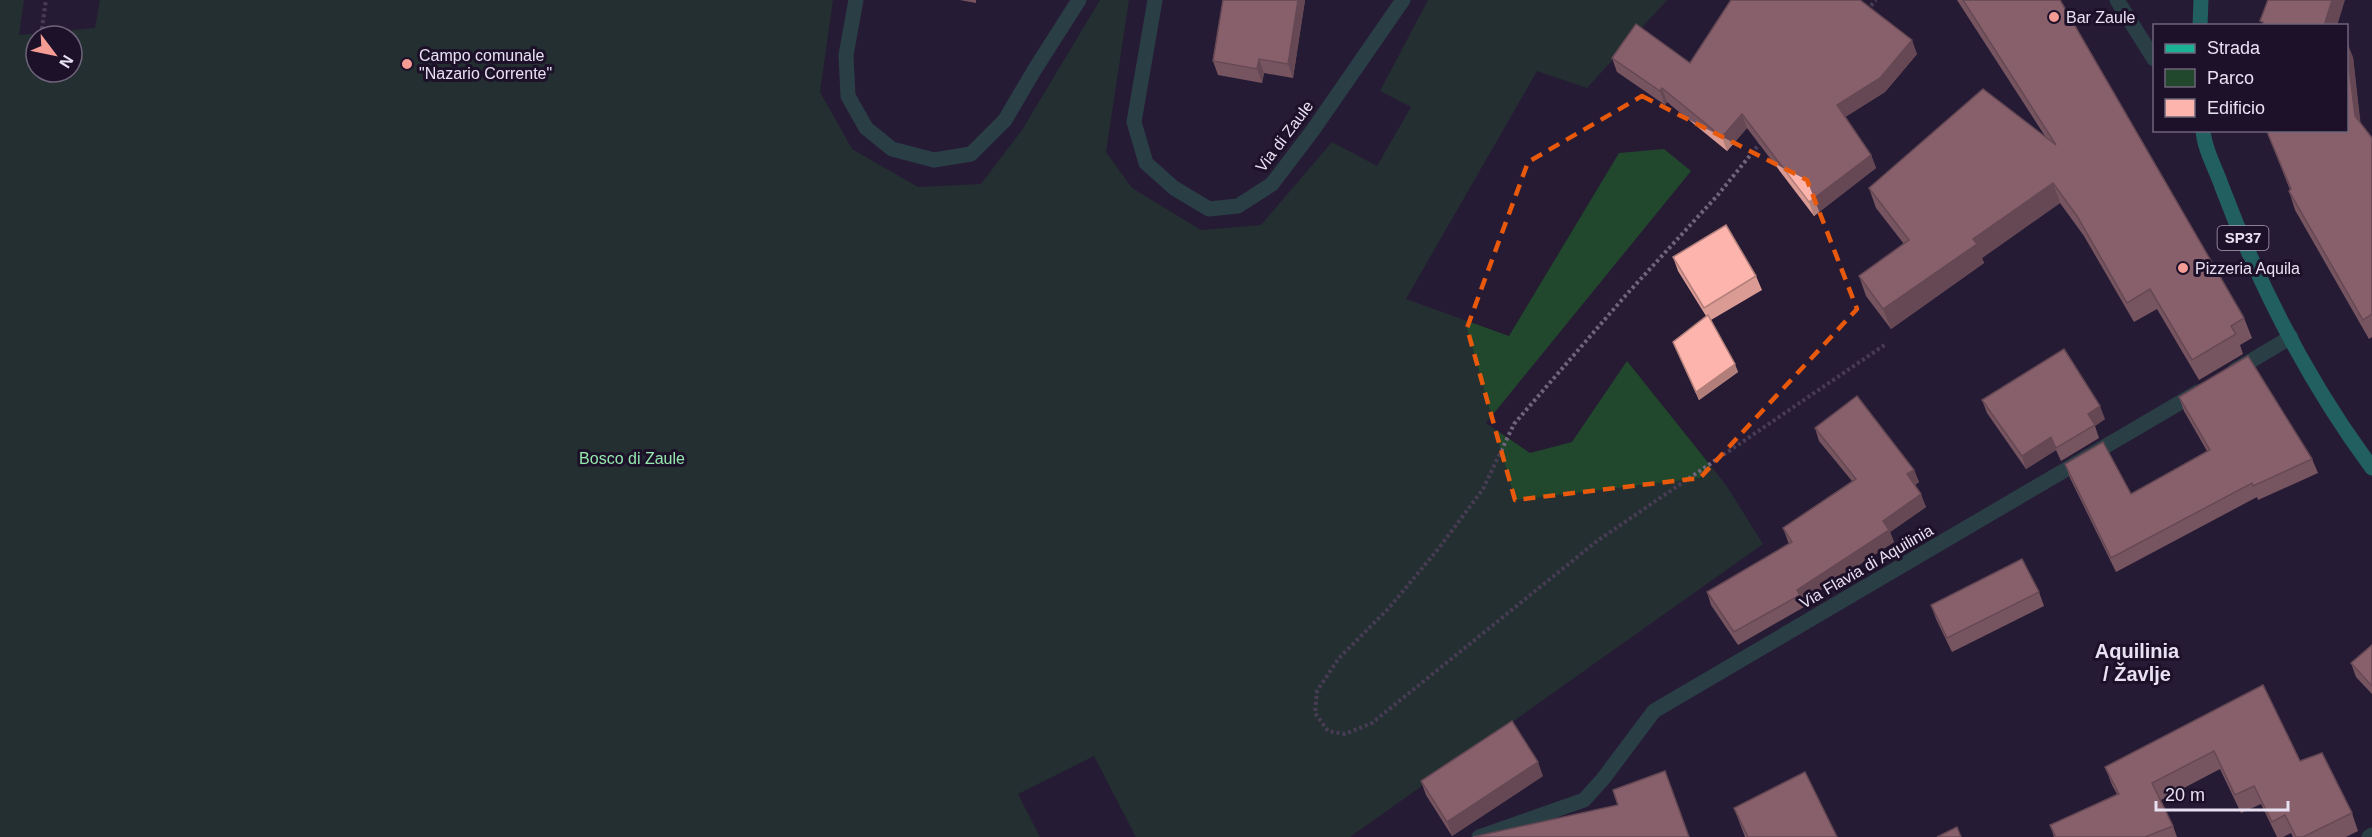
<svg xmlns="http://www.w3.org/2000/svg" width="2372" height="837" viewBox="0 0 2372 837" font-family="Helvetica,sans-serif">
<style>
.green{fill:#21472d;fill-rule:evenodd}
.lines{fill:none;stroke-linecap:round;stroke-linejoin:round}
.path{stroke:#6f657b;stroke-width:4;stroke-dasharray:3 3;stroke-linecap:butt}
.street{stroke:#2f695b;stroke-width:15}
.primary{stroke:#1bb194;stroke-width:15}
.wall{fill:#da9b95}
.shaded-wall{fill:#b17e79}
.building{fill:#fdb4ad;stroke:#b17e79;stroke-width:1.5}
.marked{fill:none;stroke:#e8590c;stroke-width:4.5;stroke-dasharray:12 8;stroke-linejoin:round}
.poi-dot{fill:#f59c95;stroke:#1d112a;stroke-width:2}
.labels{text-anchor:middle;stroke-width:6;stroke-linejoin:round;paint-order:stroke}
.shield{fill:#1d112a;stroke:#aba3b6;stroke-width:1.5}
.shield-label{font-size:15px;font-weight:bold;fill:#e8e1f2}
.poi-label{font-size:16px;fill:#e8e1f2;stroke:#1d112a;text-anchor:start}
.street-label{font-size:16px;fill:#e8e1f2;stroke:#1d112a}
.park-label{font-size:16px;fill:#95e8ac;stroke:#1d112a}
.quarter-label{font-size:20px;font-weight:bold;fill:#e8e1f2;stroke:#1d112a}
</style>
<rect width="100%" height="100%" fill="#271b34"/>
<!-- green -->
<path class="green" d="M0,0H24L19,35L95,28L100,0H833L820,92L852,149L918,187L981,184L1022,130L1100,0H1129L1106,152L1132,188L1201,230L1261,225L1332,142L1377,166L1411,107L1380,91L1428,0H1667L1587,88L1537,71L1406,299L1509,336L1619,153L1664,149L1691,171L1486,423L1530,453L1572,442L1627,361L1726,485L1763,544L1350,837H1136L1094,756L1018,794L1040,837H0ZM36,36H72V72H36Z"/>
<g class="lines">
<!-- path -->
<g class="path">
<path d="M1867,10L1876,0"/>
<path d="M41,35L46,0"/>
<path d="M1761,142L1717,196L1626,295L1514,424L1483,489L1439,548L1388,609L1339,658L1317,691L1315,713L1328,731L1345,734L1372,723L1597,541L1886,344"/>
</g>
<!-- street -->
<g class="street">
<path d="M856,0L846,55L848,96L866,128L892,149L934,160L971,154L1005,120L1035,69L1079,0"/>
<path d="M1155,0L1134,122L1146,163L1174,188L1209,209L1238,206L1272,184L1313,130L1403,0"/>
<path d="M2117,0L2154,59"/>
<path d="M2234,371L2291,337"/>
<path d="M1479,837L1584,800L1603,779L1654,711L2198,392"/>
<path d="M2369,837L2372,835"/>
</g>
<!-- primary -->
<g class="primary">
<path d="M2200,26L2201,0"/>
<path d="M2203,130C2204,149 2216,169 2222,187C2259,285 2309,383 2372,468"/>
</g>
</g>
<!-- wall -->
<g class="wall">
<path d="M960,0H976V3Z"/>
<path d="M1223,0H1305L1293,78L1264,73L1262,83L1218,75L1213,61Z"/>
<path d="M1957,0H2060L2244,318L2252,338L2240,345L2243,354L2199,380L2157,309L2134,322L2084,236L2060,203L1982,258L1984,263L1891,329L1866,296L1859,276L1904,244L1876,208L1869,188L2045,136Z"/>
<path d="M1917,54L1885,92L1845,117L1871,155L1876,168L1814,216L1747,128L1727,151L1667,102L1665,105L1617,72L1612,58L1690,63Z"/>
<path d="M2353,57L2360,123L2372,138V337L2369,339L2295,210L2289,191L2290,190L2268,134Z"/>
<path d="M1673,257L1756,276L1762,290L1711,320L1738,372L1699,400L1673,342L1706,316L1678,271Z"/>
<path d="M2179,397L2312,459L2318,473L2258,500L2257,497L2116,572L2070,478L2065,464L2131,494L2207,451L2184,411Z"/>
<path d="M1982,400L2105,419L2095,426L2099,438L2061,461L2056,450L2026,469L1987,413Z"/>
<path d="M1815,428L1914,470L1919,482L1915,485L1926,507L1890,532L1894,542L1802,602L1804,607L1738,645L1711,605L1707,592L1789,544L1783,528L1852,481L1819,441Z"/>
<path d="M2039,592L2044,606L1952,652L1936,619L1931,605Z"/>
<path d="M2372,645V694L2356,677L2351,663Z"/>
<path d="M2263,685L2300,761L2352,813L2358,831L2346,837H2293L2291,833L2283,837H2277L2261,804L2241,813L2220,769L2161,800L2173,826L2177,837H2054L2050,825L2117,794L2112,785L2105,767Z"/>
<path d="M1543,776L1452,836L1426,795L1421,781Z"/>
<path d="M1734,808L1837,837H1745Z"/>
</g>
<!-- shaded-wall -->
<g class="shaded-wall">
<path d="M1298,0H1305L1293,78L1288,64Z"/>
<path d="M2332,0H2345L2337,26H2324Z"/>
<path d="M1912,40L1917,54L1885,92L1842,119L1837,105Z"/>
<path d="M2346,40L2353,57L2362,135L2355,116Z"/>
<path d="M1259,59L1264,73L1262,83L1257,69Z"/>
<path d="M1662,88L1667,102L1665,105L1660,91Z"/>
<path d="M1742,114L1747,128L1727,151L1722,137Z"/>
<path d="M1871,155L1876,168L1814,216L1809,202Z"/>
<path d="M2053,183L2060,203L1982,258L1984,263L1891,329L1883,309L1973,239Z"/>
<path d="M1735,364L1738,372L1699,400L1696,392Z"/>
<path d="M2100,406L2105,419L2093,427L2088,414Z"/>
<path d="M2051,437L2056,450L2026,469L2022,456Z"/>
<path d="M1914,470L1919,482L1912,487L1907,474Z"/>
<path d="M1921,494L1926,507L1890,532L1894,542L1802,602L1797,590L1883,521Z"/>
<path d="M1538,762L1543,776L1452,836L1447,822Z"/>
</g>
<!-- building -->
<g class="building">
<path d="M1223,0H1298L1288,64L1259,59L1257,69L1213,61Z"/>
<path d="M1731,0H1860L1912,40L1880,78L1837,105L1871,155L1809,202L1742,114L1722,137L1662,88L1660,91L1612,58L1636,24L1690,63Z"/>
<path d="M1963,0H2060L2244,318L2231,326L2236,334L2192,360L2150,289L2127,303L2077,216L2053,183L1973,239L1977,244L1883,309L1859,276L1909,240L1869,188L1983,89L2056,145Z"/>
<path d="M2268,0H2332L2324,26H2262L2263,22L2260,21Z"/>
<path d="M2346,43L2355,116L2372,138V314L2363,320L2289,191L2291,189L2268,134V130H2346Z"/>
<path d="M1726,225L1756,276L1704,308L1673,257Z"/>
<path d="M1708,315L1735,364L1696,392L1673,342Z"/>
<path d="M2064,349L2100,406L2088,414L2095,425L2056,448L2051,437L2022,456L1982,400Z"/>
<path d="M2248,356L2312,459L2253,486L2252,483L2111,558L2065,464L2103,442L2131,494L2210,450L2179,397Z"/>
<path d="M1857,396L1914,470L1907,474L1921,494L1883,521L1889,530L1797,590L1800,595L1734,632L1707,592L1792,542L1783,528L1856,479L1815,428Z"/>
<path d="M2022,559L2039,592L1947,638L1931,605Z"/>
<path d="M2372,645V686L2351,663Z"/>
<path d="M2263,685L2300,761L2322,753L2352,813L2303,837H2296L2285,815L2272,822L2254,786L2235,795L2214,751L2152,783L2173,826L2145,837H2056L2050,825L2119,794L2105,767Z"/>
<path d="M1512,721L1538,762L1447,822L1421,781Z"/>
<path d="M1665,771L1689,837H1473L1618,805L1613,790Z"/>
<path d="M1805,772L1837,837H1748L1734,808Z"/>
<path d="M1957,827L1961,837H1937Z"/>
</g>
<!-- marked area -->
<path d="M0 0H2372V837H0ZM1642,96L1807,180L1857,309L1700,478L1515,500L1467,328L1528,162Z" fill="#271b34" fill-opacity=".55" fill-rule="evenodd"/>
<path class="marked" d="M1642,96L1807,180L1857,309L1700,478L1515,500L1467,328L1528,162Z"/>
<!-- markers -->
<g class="poi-dot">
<circle cx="2054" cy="17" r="6"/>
<circle cx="407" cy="64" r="6"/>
<circle cx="2183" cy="268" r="6"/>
</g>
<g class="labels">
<!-- shield labels -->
<rect class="shield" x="2217.5" y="226" width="51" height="24" rx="4.5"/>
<g class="shield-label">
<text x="2243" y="243">SP37</text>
</g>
<!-- poi labels -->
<g class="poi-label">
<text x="2066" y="23">Bar Zaule</text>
<text x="419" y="61">Campo comunale<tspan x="419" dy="18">"Nazario Corrente"</tspan></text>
<text x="2195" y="274">Pizzeria Aquila</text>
</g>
<!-- street labels -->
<g class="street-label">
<text transform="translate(1284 136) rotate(-53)" y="6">Via di Zaule</text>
<text transform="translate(1866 566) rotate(-30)" y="6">Via Flavia di Aquilinia</text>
</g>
<!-- park labels -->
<g class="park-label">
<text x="632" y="464">Bosco di Zaule</text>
</g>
<!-- quarter labels -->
<g class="quarter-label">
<text x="2137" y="658">Aquilinia<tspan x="2137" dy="23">/ Žavlje</tspan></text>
</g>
</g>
<!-- legend -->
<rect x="2153" y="24" width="195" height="108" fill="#1d112a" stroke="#6e647a" stroke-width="1.5"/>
<rect x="2165" y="44" width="30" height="9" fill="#1bb194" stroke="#6e647a" stroke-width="1.5"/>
<text x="2207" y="54" font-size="18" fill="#e8e1f2">Strada</text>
<rect x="2165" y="69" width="30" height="18" fill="#21472d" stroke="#6e647a" stroke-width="1.5"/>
<text x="2207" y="84" font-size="18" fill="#e8e1f2">Parco</text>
<rect x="2165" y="99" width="30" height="18" fill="#fdb4ad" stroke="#6e647a" stroke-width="1.5"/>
<text x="2207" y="114" font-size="18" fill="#e8e1f2">Edificio</text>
<!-- north arrow -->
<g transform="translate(54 54) rotate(122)"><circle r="28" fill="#1d112a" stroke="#6e647a" stroke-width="1.5"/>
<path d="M0-4.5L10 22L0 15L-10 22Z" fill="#f59c95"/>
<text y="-9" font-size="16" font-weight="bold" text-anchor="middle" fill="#e8e1f2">N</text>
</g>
<!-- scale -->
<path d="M2156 801v9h132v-9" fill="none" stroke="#e8e1f2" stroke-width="3"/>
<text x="2165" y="801" font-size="18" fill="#e8e1f2" stroke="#1d112a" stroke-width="4.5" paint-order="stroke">20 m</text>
</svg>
